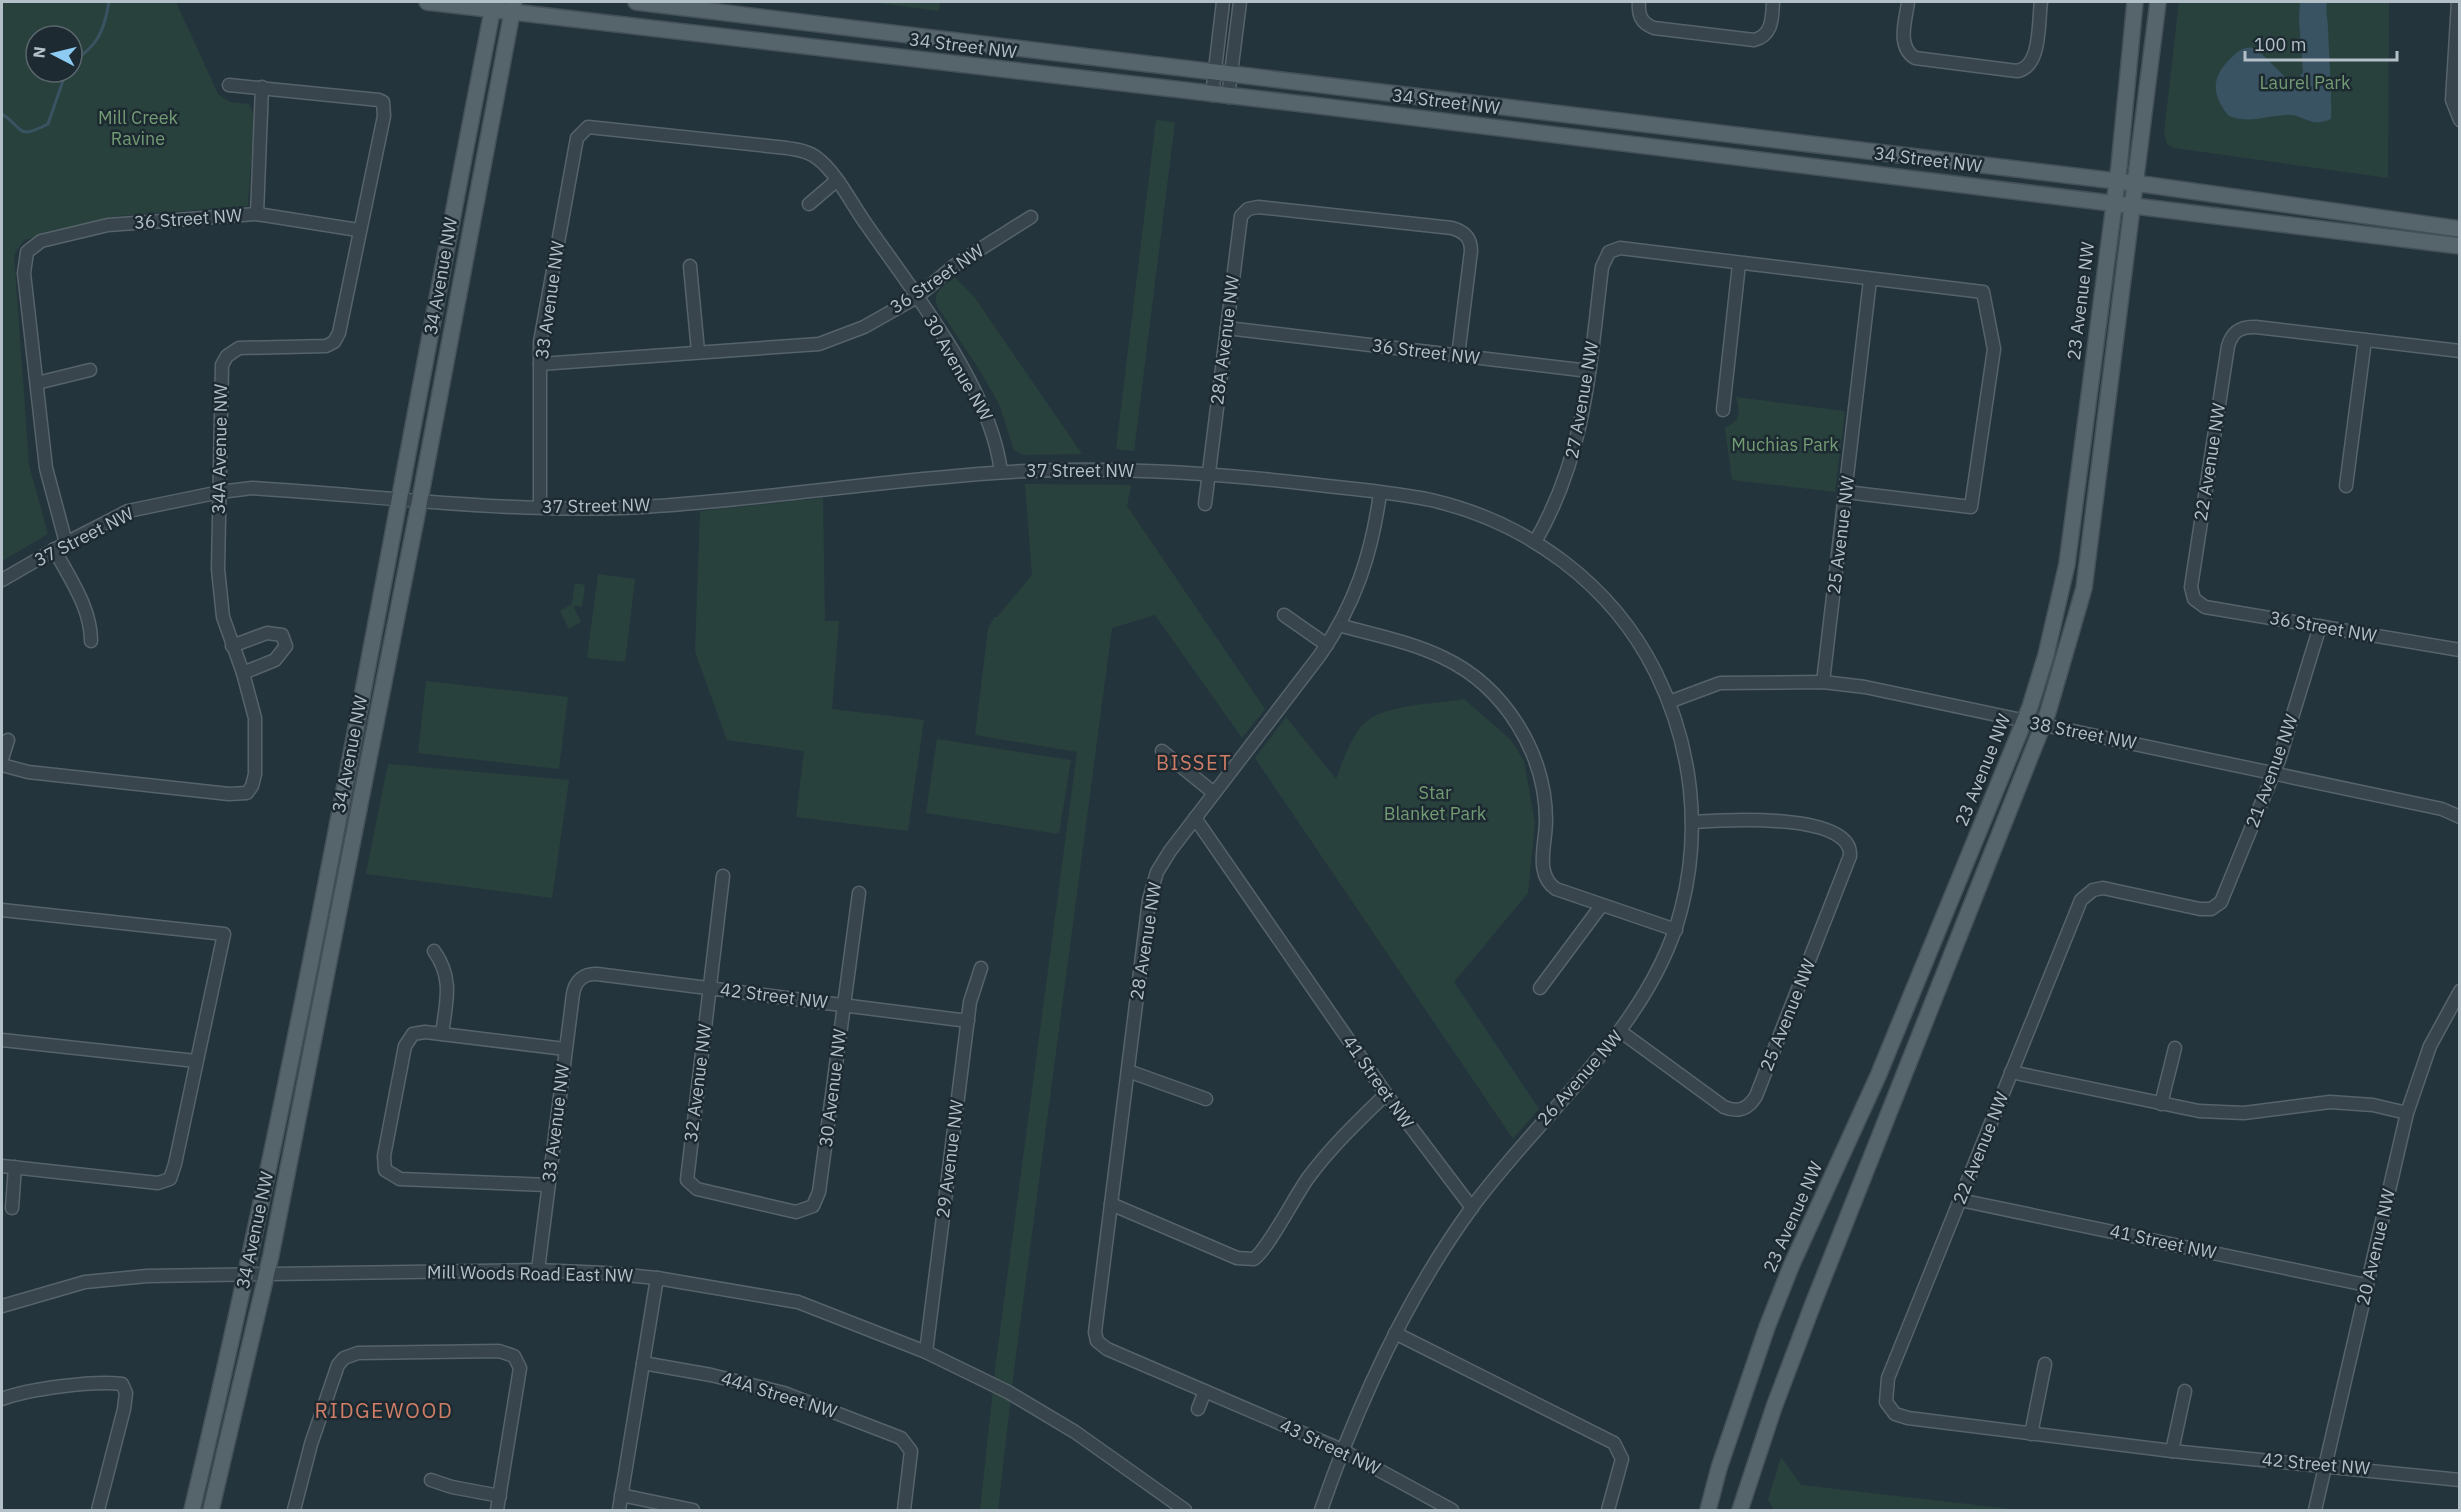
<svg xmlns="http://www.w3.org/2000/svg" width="2461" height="1512" viewBox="0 0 2461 1512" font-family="'IBM Plex Sans',sans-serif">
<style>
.green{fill:#29413d;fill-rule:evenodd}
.water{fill:#395362}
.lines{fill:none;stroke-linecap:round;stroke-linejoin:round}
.stream{stroke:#395362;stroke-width:3}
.minor-casing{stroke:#56636a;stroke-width:15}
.major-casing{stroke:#445158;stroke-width:18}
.minor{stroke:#38454c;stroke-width:12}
.major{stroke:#56646c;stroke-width:15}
.labels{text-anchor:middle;stroke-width:5;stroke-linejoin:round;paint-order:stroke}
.street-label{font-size:18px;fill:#b4c0c7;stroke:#1d2a31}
.park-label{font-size:18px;fill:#739c74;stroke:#1d2a31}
.neighbourhood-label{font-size:20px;letter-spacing:1.5px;fill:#d07e66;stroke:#1d2a31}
.quarter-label{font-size:21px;letter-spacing:1.5px;fill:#d07e66;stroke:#1d2a31}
</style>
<rect width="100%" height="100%" fill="#24343c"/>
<!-- green -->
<g class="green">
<path d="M2,2H176L218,94L230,102L249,104L254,115L248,206L117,216L24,240L14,255L29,465L48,534L2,561ZM36,36H72V72H36Z"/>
<path d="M870,2H940L939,11Z"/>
<path d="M2179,2H2389L2388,178L2174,148L2167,144L2164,133Z"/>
<path d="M1156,120L1175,122L1134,451L1116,449Z"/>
<path d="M955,277L975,298L1082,454L1023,455L1014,450L999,404L977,366L937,306C932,291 944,286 955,277Z"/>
<path d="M1736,397L1845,411L1835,492L1732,480L1725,428L1737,420L1739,410Z"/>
<path d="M1025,484L1131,485L1127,506L1265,709L1242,738L1155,615L1112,628L1014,1370L998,1510H980L996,1361L1077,752L975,735L988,629L994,617H997L1032,575Z"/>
<path d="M823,498L825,621H839L832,709L924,720L908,831L796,817L804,751L727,740L695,652L700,511Z"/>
<path d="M598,574L635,579L625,662L587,658Z"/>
<path d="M575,583L585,585L582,607L573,606L581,622L569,629L560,611L572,604Z"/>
<path d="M426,681L568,697L559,769L418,753Z"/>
<path d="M1464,699L1511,740L1524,761L1535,822L1528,893L1454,982L1539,1109L1513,1139L1255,758L1286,717L1336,779C1342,763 1352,733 1366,722C1386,704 1437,704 1464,699Z"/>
<path d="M937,739L1071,760L1059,834L926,813Z"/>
<path d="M388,764L569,780L552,898L366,874Z"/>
<path d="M1781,1457L1801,1485L2020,1510H1774L1768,1500Z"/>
</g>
<!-- water -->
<path class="water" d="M2300,2H2327C2325,12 2328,19 2328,29C2329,60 2332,90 2331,119C2308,129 2304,113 2285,115C2264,116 2250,124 2229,116C2211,95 2211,77 2231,58C2239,50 2245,46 2256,48L2289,81H2296L2303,72L2299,20Z"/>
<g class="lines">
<!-- stream -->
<g class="stream">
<path d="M72,62C98,46 104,31 109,2"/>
<path d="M2,114C25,128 15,141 48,124L66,72"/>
</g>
<defs>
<g id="minor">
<path d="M1639,2C1638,15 1641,23 1654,28L1754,40C1773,35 1772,18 1773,2"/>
<path d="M1908,2C1906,20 1896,46 1915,58L2017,71C2042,67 2038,21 2041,2"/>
<path d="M2458,2L2452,100L2460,120"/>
<path d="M1212,95L1223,2"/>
<path d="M1228,97L1240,2"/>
<path d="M809,204L836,181"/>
<path d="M257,214L262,87"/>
<path d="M690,266L698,351"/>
<path d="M1227,328L1589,371"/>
<path d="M2460,351L2256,327C2240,326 2232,332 2228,346L2191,587L2194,599L2205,607L2460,650"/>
<path d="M540,364L819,344L864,327L917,297L955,265L1031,217"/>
<path d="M37,383L90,370"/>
<path d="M1723,410L1739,264"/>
<path d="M2346,486L2365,340"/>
<path d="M1380,493C1372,553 1355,605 1320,655L1170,851L1157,872L1149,900L1095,1332L1097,1341L1107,1349L1342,1450L1452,1510"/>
<path d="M1205,504L1241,216L1248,209L1258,207L1452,228C1465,232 1471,238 1471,251L1458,356"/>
<path d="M540,507V342L577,138L588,127L787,148C797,150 809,151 817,158C837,173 851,203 866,224C914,293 991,388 1001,472"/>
<path d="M1535,542C1586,454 1590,365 1602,267L1609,252L1620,248L1983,292L1994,349L1971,507L1846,492"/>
<path d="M66,543L46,468L24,273L27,252L41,241L108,225L257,214L358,230"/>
<path d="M54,549C70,579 91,608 91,641"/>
<path d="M2,580L66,543L128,511L220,492L252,488C381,496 512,514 642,507C759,500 876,481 994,473C1099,465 1206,472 1310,484C1350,489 1392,492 1431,500C1527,522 1612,584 1656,673C1692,746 1702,830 1681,910C1651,1026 1543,1111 1473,1206C1405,1299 1358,1403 1321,1510"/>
<path d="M1284,615L1327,645"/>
<path d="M1339,625C1374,635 1412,642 1444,658C1505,687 1546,754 1546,821C1546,844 1534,874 1556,889L1676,930"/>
<path d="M2320,626L2279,760L2221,902L2211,909H2200L2103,888L2093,890L2081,900L1888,1378L1886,1402L1895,1414L1908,1418L2172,1451L2460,1480"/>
<path d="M232,646L267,633L282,635L286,646L275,660L243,673"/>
<path d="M1823,682L1870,280"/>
<path d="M1669,702L1720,683L1823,682L1865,687L2442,809L2460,817"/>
<path d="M1162,751L1214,793"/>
<path d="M2,759L8,740"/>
<path d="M2,765L28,772L229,794L247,793L252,786L255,774V718L243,673L223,617L218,569L222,365L227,356L239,348L326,346L334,342L339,333L384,116L383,102L379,100L229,85"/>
<path d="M1195,818L1386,1094L1472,1208"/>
<path d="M723,876L687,1180L697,1189L796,1212L813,1206L819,1192L859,893"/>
<path d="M2,910L224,934L175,1164L170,1179L158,1183L2,1166"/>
<path d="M434,951C454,979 446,1002 442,1034"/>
<path d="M1540,988L1601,906"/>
<path d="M1620,1031L1724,1107C1739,1113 1748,1109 1756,1096L1850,856C1853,811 1720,820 1692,822"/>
<path d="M2,1040L196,1061"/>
<path d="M1128,1071L1206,1099"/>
<path d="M2011,1072L2199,1111L2244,1113L2330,1102L2373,1105L2407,1113"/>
<path d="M2161,1104L2175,1048"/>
<path d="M548,1185L400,1179L385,1170L384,1156L405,1046L413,1034L425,1032L565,1049"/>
<path d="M1960,1200L2366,1285"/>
<path d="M1111,1204L1237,1258L1254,1259C1268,1249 1295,1196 1308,1178C1331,1147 1358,1121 1386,1094"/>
<path d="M12,1208L15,1167"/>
<path d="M538,1270L573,994C575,981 584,973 597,974L968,1021"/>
<path d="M2,1306L85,1282L147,1276L538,1270L605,1273L657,1278L798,1302L926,1352L1008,1392L1075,1432L1185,1510"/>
<path d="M1395,1333L1614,1443L1622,1459L1608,1510"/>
<path d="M926,1352L970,1002L981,968"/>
<path d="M643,1363L711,1375L784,1393L901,1438L911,1451L904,1510"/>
<path d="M2,1399C28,1389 95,1380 122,1384L126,1393L124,1409L98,1510"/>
<path d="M1198,1409L1205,1391"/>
<path d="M2031,1434L2045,1364"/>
<path d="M2172,1451L2185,1391"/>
<path d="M431,1480L452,1487L500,1496"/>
<path d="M621,1495L693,1510"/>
<path d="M294,1510L311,1444L338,1365L344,1358L358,1353L499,1351L514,1356L520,1368L497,1510"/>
<path d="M619,1510L657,1278"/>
<path d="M2315,1510L2407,1113L2430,1046L2460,991"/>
</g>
<g id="major">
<path d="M427,2L1320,106L2460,246"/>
<path d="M636,2L2149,185L2460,229"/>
<path d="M192,1510C311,1011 395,505 494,2"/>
<path d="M211,1510L271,1255L420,499L514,2"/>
<path d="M1708,1510L1719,1468L1767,1327L1792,1264L1878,1076L2030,707L2046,655L2067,564L2119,167L2135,2"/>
<path d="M1740,1510L1774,1407L1813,1304L2048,712L2084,588L2158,2"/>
</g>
</defs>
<!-- minor casing -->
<use href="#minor" class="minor-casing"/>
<!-- major casing -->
<use href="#major" class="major-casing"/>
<!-- minor -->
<use href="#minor" class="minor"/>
<!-- major -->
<use href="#major" class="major"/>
</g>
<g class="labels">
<!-- street labels -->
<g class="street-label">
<text transform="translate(963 46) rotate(7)" y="6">34 Street NW</text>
<text transform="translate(1446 102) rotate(7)" y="6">34 Street NW</text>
<text transform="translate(1928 160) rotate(7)" y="6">34 Street NW</text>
<text transform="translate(188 219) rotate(-4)" y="6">36 Street NW</text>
<text transform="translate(441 276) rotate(-80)" y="6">34 Avenue NW</text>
<text transform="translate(937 279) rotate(-34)" y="6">36 Street NW</text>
<text transform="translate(550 300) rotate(-82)" y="6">33 Avenue NW</text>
<text transform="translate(2081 301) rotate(-83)" y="6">23 Avenue NW</text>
<text transform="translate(1225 340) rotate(-83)" y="6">28A Avenue NW</text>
<text transform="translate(1426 352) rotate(7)" y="6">36 Street NW</text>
<text transform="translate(958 368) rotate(60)" y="6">30 Avenue NW</text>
<text transform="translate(1582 400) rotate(-80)" y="6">27 Avenue NW</text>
<text transform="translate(220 449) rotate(-89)" y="6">34A Avenue NW</text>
<text transform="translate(2210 462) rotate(-81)" y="6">22 Avenue NW</text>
<text x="1080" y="477">37 Street NW</text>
<text transform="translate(596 506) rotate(-1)" y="6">37 Street NW</text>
<text transform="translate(1841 535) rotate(-83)" y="6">25 Avenue NW</text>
<text transform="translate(84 537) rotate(-27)" y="6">37 Street NW</text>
<text transform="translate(2323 627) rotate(10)" y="6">36 Street NW</text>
<text transform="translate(2083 733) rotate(11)" y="6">38 Street NW</text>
<text transform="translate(350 754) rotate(-79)" y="6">34 Avenue NW</text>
<text transform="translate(1983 770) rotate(-68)" y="6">23 Avenue NW</text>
<text transform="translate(2272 771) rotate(-70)" y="6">21 Avenue NW</text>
<text transform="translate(1146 941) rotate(-81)" y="6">28 Avenue NW</text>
<text transform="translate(774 996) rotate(7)" y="6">42 Street NW</text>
<text transform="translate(1788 1015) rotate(-68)" y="6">25 Avenue NW</text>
<text transform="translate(1580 1078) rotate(-49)" y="6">26 Avenue NW</text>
<text transform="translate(1378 1082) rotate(55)" y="6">41 Street NW</text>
<text transform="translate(698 1083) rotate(-83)" y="6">32 Avenue NW</text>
<text transform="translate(833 1088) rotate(-83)" y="6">30 Avenue NW</text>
<text transform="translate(556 1123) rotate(-83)" y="6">33 Avenue NW</text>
<text transform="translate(1981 1148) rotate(-68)" y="6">22 Avenue NW</text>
<text transform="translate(950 1159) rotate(-83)" y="6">29 Avenue NW</text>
<text transform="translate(1793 1217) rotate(-66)" y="6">23 Avenue NW</text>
<text transform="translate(255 1230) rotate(-78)" y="6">34 Avenue NW</text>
<text transform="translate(2163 1242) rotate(12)" y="6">41 Street NW</text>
<text transform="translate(2376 1247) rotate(-77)" y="6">20 Avenue NW</text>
<text transform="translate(530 1274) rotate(1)" y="6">Mill Woods Road East NW</text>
<text transform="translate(779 1395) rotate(17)" y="6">44A Street NW</text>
<text transform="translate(1330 1447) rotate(25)" y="6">43 Street NW</text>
<text transform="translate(2316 1464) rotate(5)" y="6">42 Street NW</text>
</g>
<!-- park labels -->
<g class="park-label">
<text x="2305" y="89">Laurel Park</text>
<text x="138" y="124">Mill Creek<tspan x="138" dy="21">Ravine</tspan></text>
<text x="1785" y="451">Muchias Park</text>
<text x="1435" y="799">Star<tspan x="1435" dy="21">Blanket Park</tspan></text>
</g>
<!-- neighbourhood labels -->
<g class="neighbourhood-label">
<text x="1194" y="770">BISSET</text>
</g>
<!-- quarter labels -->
<g class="quarter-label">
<text x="384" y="1418">RIDGEWOOD</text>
</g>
</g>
<!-- border -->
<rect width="2461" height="1512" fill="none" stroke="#b4c0c7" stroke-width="6"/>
<!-- north arrow -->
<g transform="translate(54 54) rotate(277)"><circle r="28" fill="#1d2a31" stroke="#59666d" stroke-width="1.5"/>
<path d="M0-4.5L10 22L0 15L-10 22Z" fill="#8dcbf3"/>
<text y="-9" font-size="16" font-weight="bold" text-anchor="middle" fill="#b4c0c7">N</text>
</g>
<!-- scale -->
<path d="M2245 51v9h152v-9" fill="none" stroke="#b4c0c7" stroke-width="3"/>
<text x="2254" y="51" font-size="18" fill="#b4c0c7" stroke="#1d2a31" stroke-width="4.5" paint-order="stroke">100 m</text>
</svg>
